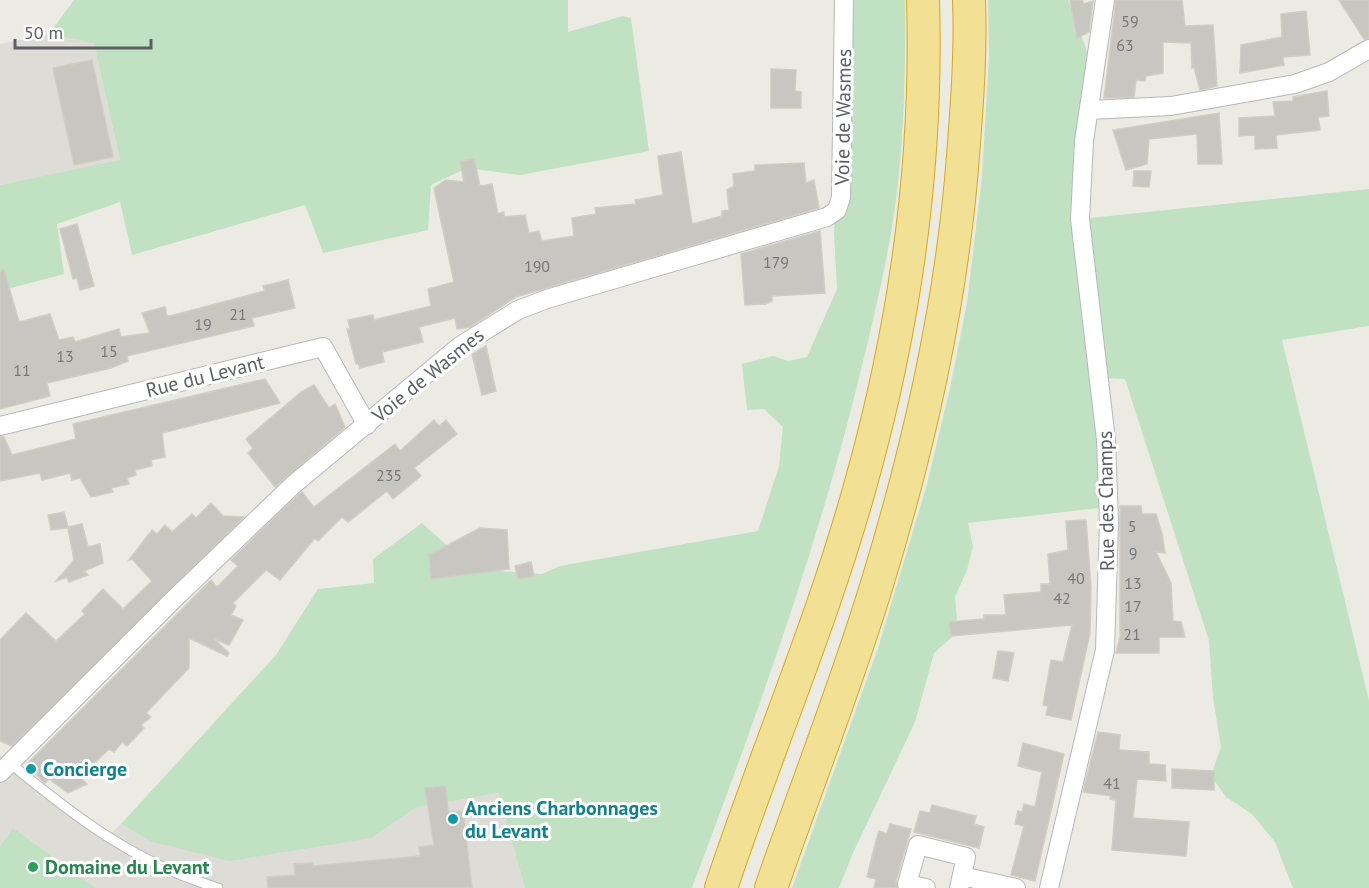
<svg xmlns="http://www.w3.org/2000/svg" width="1369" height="888" viewBox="0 0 1369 888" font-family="'PT Sans',sans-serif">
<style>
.industrial{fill:#dedcd7}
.green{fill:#c1e1c3}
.building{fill:#c8c6c0;stroke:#d0cdc2;stroke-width:1.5}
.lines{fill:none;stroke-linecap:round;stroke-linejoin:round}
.service-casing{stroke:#b5b8bc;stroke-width:11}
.minor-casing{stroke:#b5b8bc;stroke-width:20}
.motorway-casing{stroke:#d9a816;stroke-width:34}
.service{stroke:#fff;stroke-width:9}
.minor{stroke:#fff;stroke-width:18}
.motorway{stroke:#f2e094;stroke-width:32}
.culture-dot{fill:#0f9aa8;stroke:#fff;stroke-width:2}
.leisure-dot{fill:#2e9e5b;stroke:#fff;stroke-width:2}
.labels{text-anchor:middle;stroke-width:6;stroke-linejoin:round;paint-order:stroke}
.number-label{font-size:16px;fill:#76787a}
.street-label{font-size:20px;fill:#5b5e62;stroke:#fff}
.culture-label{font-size:20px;font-weight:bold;fill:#0d838f;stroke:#fff;text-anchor:start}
.leisure-label{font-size:20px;font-weight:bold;fill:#27864d;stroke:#fff;text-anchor:start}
</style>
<rect width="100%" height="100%" fill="#ecebe3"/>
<!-- industrial -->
<g class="industrial">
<path d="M49,34L94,42L120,161L0,185V44Z"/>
<path d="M0,755L72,814L107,837L121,824L150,841L371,838L417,807L500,793L525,888H0Z"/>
</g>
<!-- green -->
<g class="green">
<path d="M74,0H568V32L623,16L631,18L649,151L520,175L467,168L431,185L428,230L323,253L305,205L132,255L120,202L57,224L64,274L0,291V185L120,160L94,43L49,34Z"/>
<path d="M844,0H905C906,73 904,149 893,221C885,271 873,321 861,370C818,547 756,718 692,888H525L499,793L417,807L371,838L230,861L150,841L121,824L276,655L318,589L374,583L373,559L422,523L473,569L542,574L560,566L758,531L779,466L783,427L764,409L747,410L742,364L773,356L788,361L807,357L837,289L834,234Z"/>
<path d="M988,0H1068L1094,70L1080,219L1369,189V326L1282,340L1369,701V888H1293L1275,842L1252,814L1226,797L1211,776L1221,747L1213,698L1209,641L1125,379L1101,378L1108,507L968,523L973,547L967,570L955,597L957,618L953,636L934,653L915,722L853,853L839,888H792L878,648L927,484L950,388L967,303L982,176L989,57Z"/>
<path d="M13,828L95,888H0V846Z"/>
</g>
<!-- building -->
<g class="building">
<path d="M1070,0H1082L1084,4L1093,1L1089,32L1077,38Z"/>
<path d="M1116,0H1182L1185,26L1213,25L1217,86L1200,90L1194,67L1192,68L1191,43L1163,42V73L1146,76L1145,81L1136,80L1134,97L1104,98Z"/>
<path d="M1339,0H1369V38L1364,39Z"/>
<path d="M1306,11L1310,55L1283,57L1284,65L1240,73L1241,45L1282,37L1281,14Z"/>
<path d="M92,60L113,157L74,165L53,68Z"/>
<path d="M771,69L796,70L795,91L801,92V108H771Z"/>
<path d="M1327,91L1329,116L1318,117L1320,130L1276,135L1277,148L1255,149V135L1239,136V118L1275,116L1273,102L1293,101V97Z"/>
<path d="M1219,113L1222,164H1198L1197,134L1149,139L1147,164L1126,170L1113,130Z"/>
<path d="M681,152L692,224L722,216V211L729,210L727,190L734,186L733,174L755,171V165L804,163L806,183L814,180L819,208L516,297L470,327L457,329L455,318L419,327L423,342L382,352L384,362L360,368L358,363L356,364L347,329H350L348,320L373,315L374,320L431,306L428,289L454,282L434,188L446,180L464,182L460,161L474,159L480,186L492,184L498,214L504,212V217L525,215L529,233L539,231L542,241L574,236L572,218L596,214L595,208L636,204L635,200L663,195L658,156Z"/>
<path d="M1134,171H1151L1149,187L1133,186Z"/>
<path d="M77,224L94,286L80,290L77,278L73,279L60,229Z"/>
<path d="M820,231L825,293L772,296V301L766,304L745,305L741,254Z"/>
<path d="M0,270H4L19,322L50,314L59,340L73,337L75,342L119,329L121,337L150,333L142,313L165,307L167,316H170L265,291L263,286L288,280L295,308L252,318L254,326L127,356L128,361L111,368L47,383L50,396L0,409Z"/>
<path d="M486,346L496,391L482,395L472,354Z"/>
<path d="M265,379L280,403L162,433L165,457L151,460L152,466L135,470L136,475L127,478L129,484L111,488L113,492L91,497L80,478L72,480L70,473L42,480L40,473L0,481V437H4L12,455L76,439L73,424Z"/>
<path d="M314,385L329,408L335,404L345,427L275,487L248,453L253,448L246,439L301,392Z"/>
<path d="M434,420L439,426L446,420L457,434L414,468L421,476L393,499L387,491L348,522L342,517L318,541L315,538L280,580L266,570L233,603L236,606L231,615L243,620L229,645L214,639L229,653L227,656L189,638V668L146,713L151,717L141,725L144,728L127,746L122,742L114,752L109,749L80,777L87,784L68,793L49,779L45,783L26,765L211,580L217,587L238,566L231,560L300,493L302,492L314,507L395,444L400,451Z"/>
<path d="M211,503L223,516L244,517L12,746L0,741V640L26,613L56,641L85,614L82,611L103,589L123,609L152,581L132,559L129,560L152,530L157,534L165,525L172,532L192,514L196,518Z"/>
<path d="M1120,506H1141L1142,514H1156L1162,534L1165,553L1156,552L1171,583L1173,621L1181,622L1185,637H1159V653H1116L1120,637Z"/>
<path d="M64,512L68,527L82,524L88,547L100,544L103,563L84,571L88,575L69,582L67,577L56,581L74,560L68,528L51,530L48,515Z"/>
<path d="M1086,520L1091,587L1090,633L1071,720L1046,715L1048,706L1043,705L1051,660L1063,662L1072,625L951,636L949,622L984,619V615H1006L1004,595L1041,592V584H1050L1048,554L1068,550L1066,521Z"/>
<path d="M480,528L507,530L509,569L431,579L429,555Z"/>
<path d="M531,562L534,576L518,579L515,566Z"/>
<path d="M998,651L1014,653L1008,681L993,678Z"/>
<path d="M1098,732L1120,735L1119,750L1149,752V764L1165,765L1166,781L1137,779L1133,818L1189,822L1186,856L1112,850L1116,800L1110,799L1111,796L1083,792Z"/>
<path d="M1023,743L1064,754L1035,881L1011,875L1024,826L1015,824L1018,811L1022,812L1024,804L1035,807L1042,772L1018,766Z"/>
<path d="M1172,769L1214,771V790L1172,788Z"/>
<path d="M446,786L448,812L463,811L472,888H268L267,877L295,875L294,864L312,863L313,866L420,856L419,847L434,845L425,788Z"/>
<path d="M932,805L976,816L974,824L984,827L979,848L914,832L920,811L930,813Z"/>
<path d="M890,824L911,829L896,881L897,888H874L876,879L867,877L875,845L879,831L887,834Z"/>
</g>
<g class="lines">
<defs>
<path id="service" d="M10,763C75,817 135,863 218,888"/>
<g id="minor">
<path d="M1089,110L1171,106L1295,84L1329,72L1369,49"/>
<path d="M0,426L323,347L367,425"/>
<path d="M0,773L173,600L293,485L460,346L518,310L547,299L827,217L837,210L841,197L844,0"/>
<path d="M962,876L1016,888"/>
<path d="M926,888L907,884L918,845L966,857L959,888"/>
<path d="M1049,888L1105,650L1109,523L1106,440L1080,219L1084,141L1105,0"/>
</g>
<g id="motorway">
<path d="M721,888C766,752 823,621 861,483C905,326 928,163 923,0"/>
<path d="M771,888C806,787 846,686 877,584C920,444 952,302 963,156C967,105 971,52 969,0"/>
</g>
</defs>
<!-- service casing -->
<use href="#service" class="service-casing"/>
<!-- minor casing -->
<use href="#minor" class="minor-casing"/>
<!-- motorway casing -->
<use href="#motorway" class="motorway-casing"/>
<!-- service -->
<use href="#service" class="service"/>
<!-- minor -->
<use href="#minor" class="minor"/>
<!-- motorway -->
<use href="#motorway" class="motorway"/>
</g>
<!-- markers -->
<g class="culture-dot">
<circle cx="31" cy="769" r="6"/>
<circle cx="453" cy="819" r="6"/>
</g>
<circle class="leisure-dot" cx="33" cy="867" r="6"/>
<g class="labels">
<!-- number labels -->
<g class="number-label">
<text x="1130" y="27">59</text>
<text x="1125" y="51">63</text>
<text x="776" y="268">179</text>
<text x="537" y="272">190</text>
<text x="238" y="320">21</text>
<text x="203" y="330">19</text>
<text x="109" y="357">15</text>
<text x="65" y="362">13</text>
<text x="22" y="376">11</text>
<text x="389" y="481">235</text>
<text x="1132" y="532">5</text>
<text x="1133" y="559">9</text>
<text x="1076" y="584">40</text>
<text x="1133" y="589">13</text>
<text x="1062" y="604">42</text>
<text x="1133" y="612">17</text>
<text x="1132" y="640">21</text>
<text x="1112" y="789">41</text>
</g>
<!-- street labels -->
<g class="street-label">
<text transform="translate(843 117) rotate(-89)" y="7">Voie de Wasmes</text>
<text transform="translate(428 375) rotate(-39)" y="7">Voie de Wasmes</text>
<text transform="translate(205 376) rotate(-14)" y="7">Rue du Levant</text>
<text transform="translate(1106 501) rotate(-91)" y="7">Rue des Champs</text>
</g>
<!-- culture labels -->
<g class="culture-label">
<text x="43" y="776">Concierge</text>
<text x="465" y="815">Anciens Charbonnages<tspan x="465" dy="23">du Levant</tspan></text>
</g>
<!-- leisure labels -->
<g class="leisure-label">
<text x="45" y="874">Domaine du Levant</text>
</g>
</g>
<!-- scale -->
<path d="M15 39v9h136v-9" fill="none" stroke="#5b5e62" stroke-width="3"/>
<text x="24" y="39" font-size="18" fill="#5b5e62" stroke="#ffffff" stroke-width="4.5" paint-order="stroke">50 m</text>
</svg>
